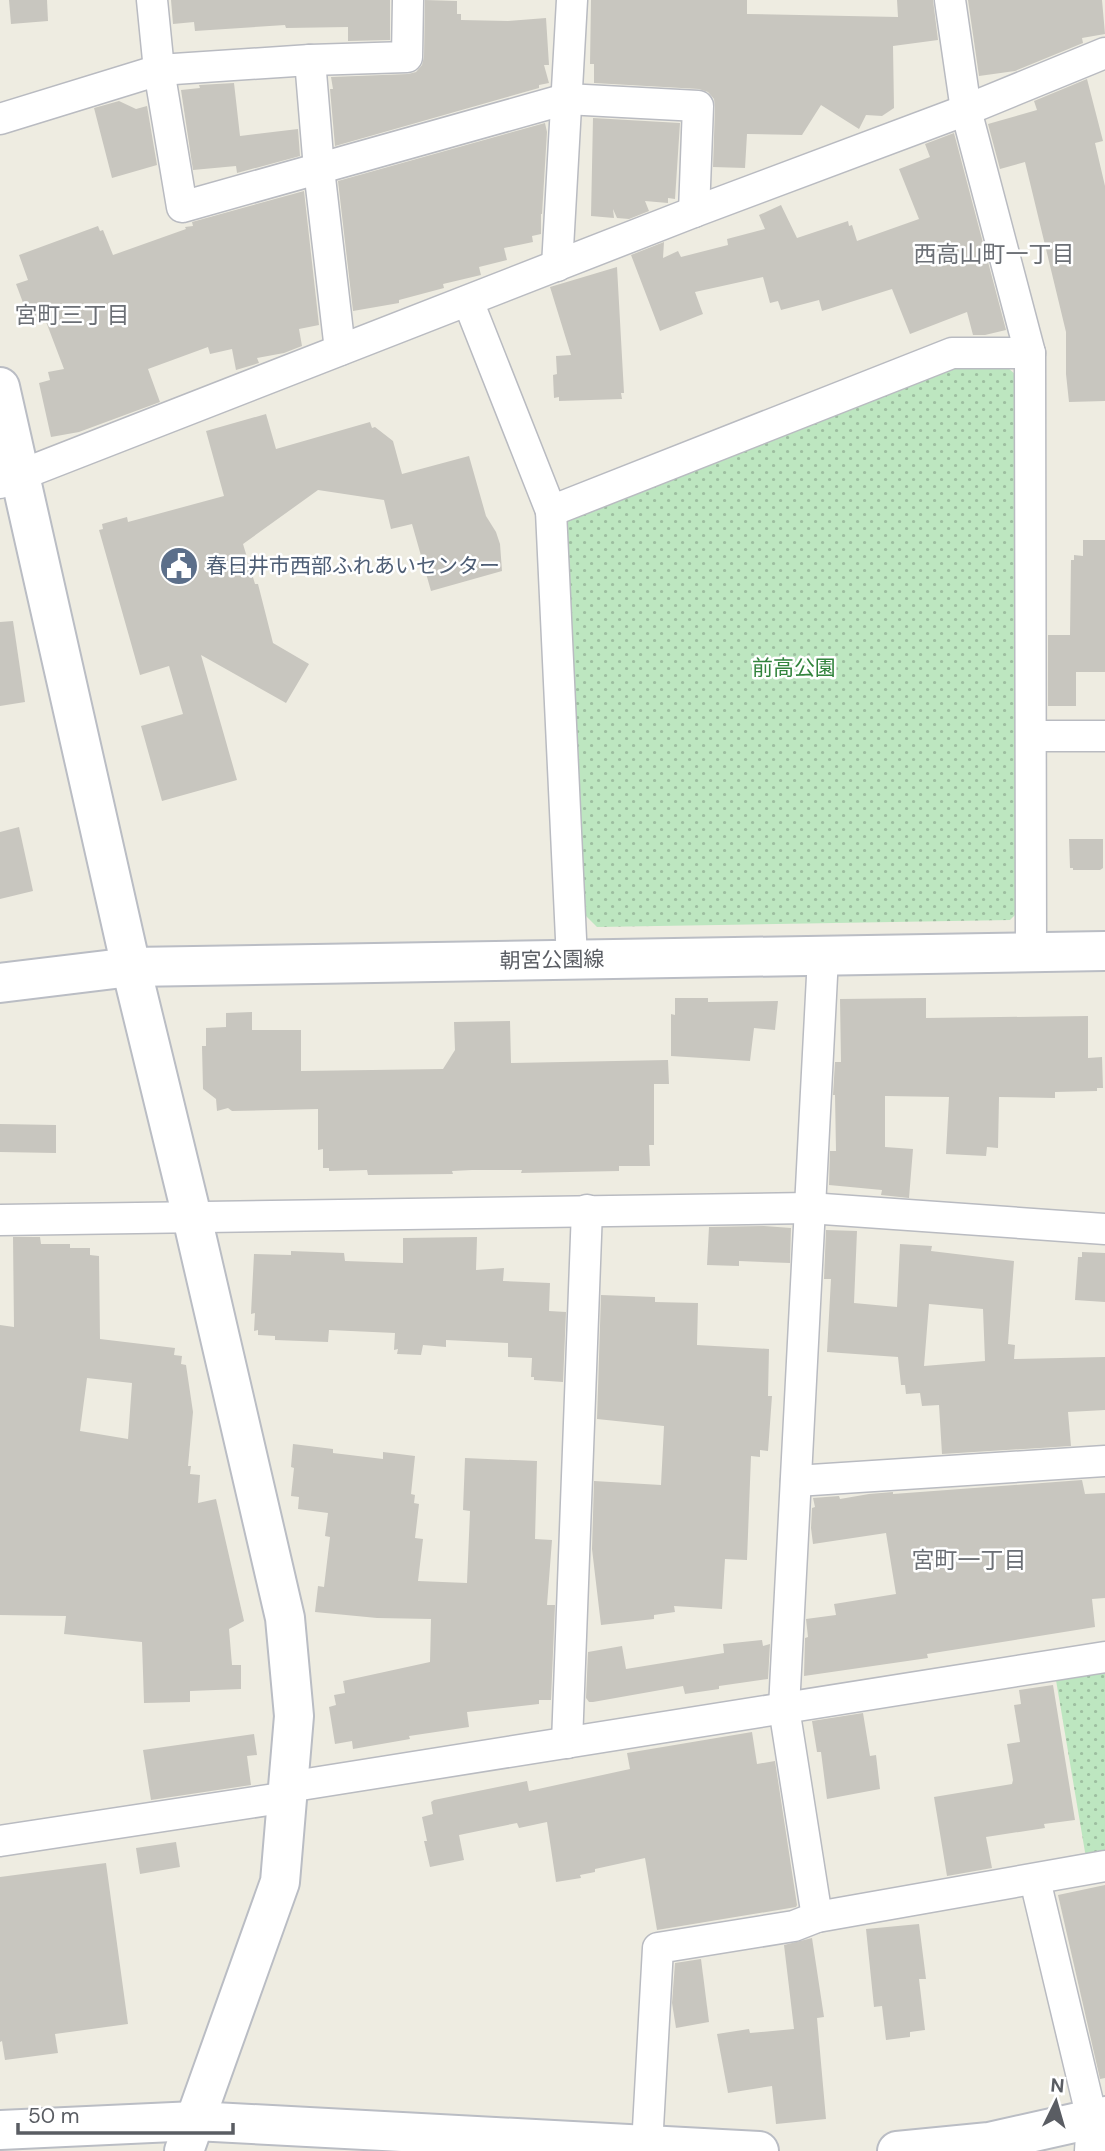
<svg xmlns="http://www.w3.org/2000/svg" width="1105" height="2151" viewBox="0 0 1105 2151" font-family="'DM Sans','Noto Sans JP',sans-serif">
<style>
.park{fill:url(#park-dots)}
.building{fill:#c8c6bf;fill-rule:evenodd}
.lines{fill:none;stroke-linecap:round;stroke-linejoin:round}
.street-casing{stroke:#b9bbc1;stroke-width:33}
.secondary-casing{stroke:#babdc4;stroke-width:42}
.street{stroke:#fff;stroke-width:30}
.secondary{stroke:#fff;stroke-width:38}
.labels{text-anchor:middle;stroke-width:5;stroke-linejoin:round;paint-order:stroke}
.service-label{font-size:21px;fill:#4e5e75;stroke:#fff;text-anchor:start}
.park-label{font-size:21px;fill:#31833c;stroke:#fff}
.street-label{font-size:21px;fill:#5a5d63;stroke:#fff}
.neighbourhood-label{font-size:23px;fill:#6b6f75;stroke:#fff}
</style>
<defs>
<pattern id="park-dots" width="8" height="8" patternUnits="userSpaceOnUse" patternTransform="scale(1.75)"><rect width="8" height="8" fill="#bde6c0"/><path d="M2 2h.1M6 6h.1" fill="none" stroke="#9dbea0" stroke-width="1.8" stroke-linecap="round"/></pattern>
</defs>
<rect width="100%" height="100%" fill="#eeece1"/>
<!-- park -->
<g class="park">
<path d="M955,367H1007L1016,375L1018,912L1010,920L597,927L585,915L563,527L571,514Z"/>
<path d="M1105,1672V1854L1086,1858L1056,1680Z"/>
</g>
<!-- building -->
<g class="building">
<path d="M9,0H47L48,21L11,24Z"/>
<path d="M171,0H390V40L348,41V27L286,28L285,25L195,31L194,22L173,24Z"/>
<path d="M425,0L457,1V14H461V20L508,21L546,18L549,65H544L549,83L539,85V88L335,146L330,89H333L331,77L408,74L416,72L422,65L424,57Z"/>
<path d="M591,0H747V14L898,17L897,0H933L938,40L893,46L894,108L882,116L866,115L859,129L821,105L802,135L747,134L745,168L713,167L715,107L714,99L708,92L699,89L594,83V64H590Z"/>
<path d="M968,0H1102L1105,34L1082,38L1083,43L1015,71L979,76Z"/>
<path d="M1087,79L1103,141L1095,143L1105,186V401L1069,402L1066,374V332L1025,162L1000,169L988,124L1037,110L1034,101Z"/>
<path d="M234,83L240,136L298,129L300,156L237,173L236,166L193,170L181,90L200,88L199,85Z"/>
<path d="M119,101L136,109L147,106L157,165L112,178L94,108Z"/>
<path d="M593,118L680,123L675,199L668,198V203L645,201L649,211L629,219L617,218L613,209L614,218L591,216Z"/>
<path d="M545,123L547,132L542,214H541V234L532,236L533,242L504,248L507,260L479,267L481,275L443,284L444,288L399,300V303L353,311L338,181Z"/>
<path d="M954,133L1006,330L985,335H973L967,312L910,334L892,289L822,311L819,300L781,310L778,301L770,303L763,277L695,292L703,314L660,331L631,255L664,242L663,258L678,251L681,257L728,245L727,239L765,229L759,215L781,205L797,238L848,221L849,226L852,225L857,241L919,219L899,169L930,157L925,144Z"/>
<path d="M304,191L319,325L299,329L302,346L284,353L257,358L259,363L236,370L232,349L210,354L208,347L148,369L160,402L79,432L51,437L39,383L50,380L48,372L64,369L45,319L31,324L16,284L28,280L19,255L98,226L100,231L103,230L113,255L186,229L185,227L193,226L192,222Z"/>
<path d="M617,267L624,393H621L622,399L559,401V397L554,398L553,375L557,374L556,356L571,355L550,287Z"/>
<path d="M266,414L276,449L370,422L372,428L375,427L393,441L402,474L469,456L486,516L496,532L500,544L502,571L431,591L412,524L391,529L384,500L318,490L243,544L255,584H258L273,643L309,664L286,703L201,655L237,780L162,801L141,726L183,714L169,666L140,675L99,530L103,529L102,524L127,517L128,522L224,496L206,431Z"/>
<path d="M1083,540H1105V672H1076V706H1048V635H1070L1071,560H1074V555L1083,556Z"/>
<path d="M13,621L25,702L0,706V622Z"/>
<path d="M19,827L33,891L0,899V832Z"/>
<path d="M1069,839H1103V868L1100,870H1073V868H1070Z"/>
<path d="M675,998H708V1002L778,1001L775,1030L754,1028L750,1061L671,1056V1014L675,1015Z"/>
<path d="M926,998V1018L1088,1016V1058L1102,1057L1103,1088H1097V1091L1055,1092V1098L999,1097L998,1148L987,1147L986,1156L946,1154L949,1097L885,1096V1147L913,1149L909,1198L881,1195L882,1190L829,1185L830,1151H836L835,1095H833L835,1062H841L840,999Z"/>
<path d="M252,1012V1030H301V1071L443,1069L455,1050L454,1022L510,1021L511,1063L668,1060L669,1084H654V1145H649L650,1166H619V1171L521,1173L522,1170H472L452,1171L453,1174L368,1175L367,1170L329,1171V1168H323V1149L318,1150V1109L232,1111L228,1108L217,1111L216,1099L203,1089L202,1046H206V1028L226,1027V1013Z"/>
<path d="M0,1124L56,1125V1153L0,1152Z"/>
<path d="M764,1226L791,1228L790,1263L739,1261V1266L707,1265L709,1227Z"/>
<path d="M826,1230L857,1231L854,1303L897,1307L900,1244L932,1246L931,1251L1014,1261L1008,1344L1015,1345L1014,1359L1105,1357V1410L1068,1412L1071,1446L942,1454L939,1405L922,1406L920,1393L906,1394L905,1385H901L898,1357L827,1352L831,1279H824ZM929,1304L983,1309L985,1361L924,1366Z"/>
<path d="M13,1237H40L41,1244H70V1248H90V1255L99,1256L100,1339L175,1348L174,1355L182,1356L181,1364L186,1365L193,1412L188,1466H191L190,1474L200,1475L198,1503L216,1499L244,1621L229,1629L232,1665H241V1689L190,1691V1702L144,1703L142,1642L64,1634L66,1616L0,1615V1325L14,1327ZM87,1378L132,1383L128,1439L80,1431Z"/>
<path d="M477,1237L476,1270L504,1268L503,1281L550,1283L549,1311L566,1312L563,1382L534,1380V1377H531L532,1358L508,1357V1343L446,1340V1347L423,1345L421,1355L397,1354L398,1349L394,1350L395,1333L329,1330L328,1342L275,1340V1336L258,1335V1330L254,1331L255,1313L251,1314L254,1254L291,1255V1251L344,1253L345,1261L403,1263V1238Z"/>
<path d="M1082,1252L1105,1253V1302L1075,1300L1078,1257H1082Z"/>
<path d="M601,1295L655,1297V1302L698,1303L697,1345L769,1349L768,1396H772L768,1451L760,1450V1457L751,1456L747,1560L725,1559L722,1609L674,1606L675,1612L654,1615V1619L601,1625L592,1549L594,1481L661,1485L664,1426L597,1419Z"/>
<path d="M293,1444L333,1449V1453L383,1459V1452L415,1456L411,1494L415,1495L414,1503L419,1504L415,1538L423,1539L418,1581L467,1583L470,1511L463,1510L465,1458L537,1461L535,1539L552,1540L547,1605H555L551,1700H539V1704L467,1712L469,1727L409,1736L410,1739L353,1749L352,1741L335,1744L329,1707L336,1705L334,1695L345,1693L343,1681L430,1662L431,1619L377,1618L315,1612L318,1586L324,1587L330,1537L325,1536L328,1513L298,1509L299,1497L291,1496L294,1468L291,1467Z"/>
<path d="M1082,1480L1085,1494L1105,1493V1598L1092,1599L1095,1627L927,1654L928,1658L804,1676L805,1638L808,1637L806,1619L836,1615L834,1604L896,1594L886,1533L813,1544L811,1528L812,1508L815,1507L813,1498L839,1496L840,1499L869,1494L893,1492V1494Z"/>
<path d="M762,1640L763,1646L770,1644L768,1679L719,1686V1689L685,1694L683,1686L593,1702H589L586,1698L588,1652L622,1646L626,1669L724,1653L723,1644Z"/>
<path d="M1053,1685L1075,1820L1044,1824L1045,1828L986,1837L992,1868L947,1876L934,1797L1012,1784L1013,1780L1007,1744L1020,1742L1014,1705L1021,1704L1019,1690Z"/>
<path d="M863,1713L870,1756L876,1755L880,1789L827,1799L821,1752H817L812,1721Z"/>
<path d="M752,1732L757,1764L775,1761L797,1905L796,1907L657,1930L645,1858L595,1869V1872L580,1875L581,1878L556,1882L547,1822L519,1828L517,1823L459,1835L464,1860L430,1867L424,1841H427L422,1817L433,1814L431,1802L434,1800L527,1781L529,1791L630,1769L627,1753Z"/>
<path d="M254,1734L257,1755L247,1756L251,1785L151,1800L143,1750Z"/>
<path d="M176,1842L180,1867L140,1874L136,1848Z"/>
<path d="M106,1863L128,2024L55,2034L58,2053L5,2060L2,2041L0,2042V1877Z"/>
<path d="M1105,1885V2078L1100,2079L1058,1895Z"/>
<path d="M919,1924L926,1979H919L925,2030L910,2032V2037L886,2040L882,2006L874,2007L866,1929Z"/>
<path d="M812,1938L824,2017L817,2018L826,2119L776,2124L772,2086L728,2093L717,2034L749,2029L750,2033L794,2029L784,1945Z"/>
<path d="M701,1959L709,2022L676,2028L672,2003L675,1963Z"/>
</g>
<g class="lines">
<defs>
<g id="street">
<path d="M152,0L159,70L182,207L566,99L698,106L694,212"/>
<path d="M950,0L966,110L1030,353L1031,952"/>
<path d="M310,60L319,169L340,350"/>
<path d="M0,119L159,70L310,60L407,57L408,0"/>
<path d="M557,266L572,0"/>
<path d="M468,301L551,511L952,353H1030"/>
<path d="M0,483L694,212L966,110L1105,53"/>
<path d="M551,511L572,960"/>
<path d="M1031,736H1105"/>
<path d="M0,1220L809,1208L1105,1229"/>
<path d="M796,1481L1105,1461"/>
<path d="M567,1743L587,1210"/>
<path d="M288,1787L1105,1657"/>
<path d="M0,1841L288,1797"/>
<path d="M1035,1880L1092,2119L1090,2151"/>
<path d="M817,1917L784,1708L823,957"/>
<path d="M647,2146L658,1948L794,1926L817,1917L1105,1866"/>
</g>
<g id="secondary">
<path d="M0,387L131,967L192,1217L285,1618L294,1716L280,1882L184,2151"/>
<path d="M0,983L131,967L1105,951"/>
<path d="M0,2130L195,2121L759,2151"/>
<path d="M897,2151L989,2142L1105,2116"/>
</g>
</defs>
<!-- street casing -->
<use href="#street" class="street-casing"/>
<!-- secondary casing -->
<use href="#secondary" class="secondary-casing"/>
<!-- street -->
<use href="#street" class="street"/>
<!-- secondary -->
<use href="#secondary" class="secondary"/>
</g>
<!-- icons -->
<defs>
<symbol id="civic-disc" viewBox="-11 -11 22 22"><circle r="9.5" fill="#5c6f8a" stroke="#fff"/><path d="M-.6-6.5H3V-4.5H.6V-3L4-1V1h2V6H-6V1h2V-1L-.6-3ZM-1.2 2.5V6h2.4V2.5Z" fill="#fff"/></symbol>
</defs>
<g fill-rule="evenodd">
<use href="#civic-disc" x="157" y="544" width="44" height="44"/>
</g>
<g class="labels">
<!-- service labels -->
<g class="service-label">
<text x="206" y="573">春日井市西部ふれあいセンター</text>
</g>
<!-- park labels -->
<g class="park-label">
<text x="794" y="675">前高公園</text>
</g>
<!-- street labels -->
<g class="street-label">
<text transform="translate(552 960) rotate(-1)" y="7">朝宮公園線</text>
</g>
<!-- neighbourhood labels -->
<g class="neighbourhood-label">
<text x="994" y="262">西高山町一丁目</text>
<text x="72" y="323">宮町三丁目</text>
<text x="969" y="1568">宮町一丁目</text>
</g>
</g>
<!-- north arrow -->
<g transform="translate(1056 2102) rotate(5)" stroke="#ffffff" stroke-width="5" paint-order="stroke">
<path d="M0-5L12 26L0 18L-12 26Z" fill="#5a5d63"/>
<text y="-10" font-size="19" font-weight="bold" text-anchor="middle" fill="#5a5d63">N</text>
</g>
<!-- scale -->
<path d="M18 2123v10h215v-10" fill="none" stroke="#5a5d63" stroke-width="3.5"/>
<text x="28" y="2123" font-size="21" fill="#5a5d63" stroke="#ffffff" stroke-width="5" paint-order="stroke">50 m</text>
</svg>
